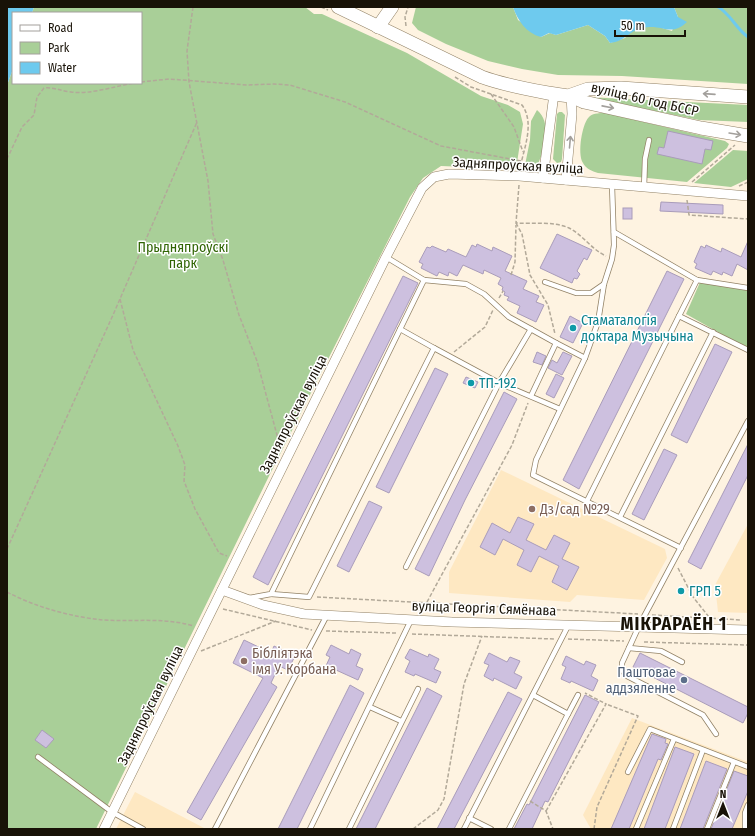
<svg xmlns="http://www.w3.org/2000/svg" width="755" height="836" viewBox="0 0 755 836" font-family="'Fira Sans Condensed',sans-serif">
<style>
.built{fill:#fee8c2}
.green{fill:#a9cf98}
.water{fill:#6ecaee}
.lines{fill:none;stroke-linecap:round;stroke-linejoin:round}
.stream{stroke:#6ecaee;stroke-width:3}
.building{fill:#cdc0df;stroke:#a99cba}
.service-casing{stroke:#928266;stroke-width:6}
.minor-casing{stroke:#928266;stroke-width:10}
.secondary-casing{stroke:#928266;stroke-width:14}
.path{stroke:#b2a999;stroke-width:1.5;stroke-dasharray:4 2;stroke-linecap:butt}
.service{stroke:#fff;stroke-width:4.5}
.minor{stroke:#fff;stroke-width:9}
.secondary{stroke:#fff;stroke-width:13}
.oneway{stroke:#a3a09c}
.culture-dot{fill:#0f9aa8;stroke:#fff;stroke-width:1.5}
.education-dot{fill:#8d6e63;stroke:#fff;stroke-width:1.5}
.service-dot{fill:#5c6f8a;stroke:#fff;stroke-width:1.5}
.labels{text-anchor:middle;stroke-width:3;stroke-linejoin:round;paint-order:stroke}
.street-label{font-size:14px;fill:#181207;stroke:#fff}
.park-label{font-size:14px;fill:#306504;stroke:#fff}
.culture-label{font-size:14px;fill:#0d838f;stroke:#fff;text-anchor:start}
.education-label{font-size:14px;fill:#785e54;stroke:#fff;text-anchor:start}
.service-label{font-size:14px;fill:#4e5e75;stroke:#fff;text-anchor:end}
.district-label{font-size:18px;font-weight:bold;letter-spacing:1px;fill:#181207;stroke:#fff}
</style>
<rect width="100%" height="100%" fill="#fef3e1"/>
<!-- built -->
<g class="built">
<path d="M501,470L665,549L667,558L644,600L577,595L570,602L449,593V572Z"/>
<path d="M748,524V613L718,612L715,585Z"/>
<path d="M632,718L748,762V829H591L583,815Z"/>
<path d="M135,792L206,829H116Z"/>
</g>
<!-- green -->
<g class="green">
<path d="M34,7H305L314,14H322L407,53L481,96L508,105L520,112L523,124L516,169L441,166L423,178L410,197L270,474L96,829H7V85L13,69V83H141V13H32Z"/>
<path d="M416,7H513L518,20L541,37L550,33L556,35L588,25L605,36L610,43L625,38L631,31L644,27H659L672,31L678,17L674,7H748V84L622,76L558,75L522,69L488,61L446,44L418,30L412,23Z"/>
<path d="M586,97L748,105V122L699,120Z"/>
<path d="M537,110C552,122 545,149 538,164L524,170L530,140L531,121Z"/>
<path d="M559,112H562L565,115L562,159L561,162L557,163L553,159L557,114Z"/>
<path d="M605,113L725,141L729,144L727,148L687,182L598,173C592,171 586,169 583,163C577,154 582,122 590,116C594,113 600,113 605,113Z"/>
<path d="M733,150L748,151V179L731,187L694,183Z"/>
<path d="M701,280L748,288V349L686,314Z"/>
</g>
<!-- water -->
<g class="water">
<path d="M7,7H34L32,13H13V69L7,85Z"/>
<path d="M513,7H674L678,17L687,22C670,38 662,23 643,28C628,31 626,41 610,43L605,36L588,25L556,35L549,33L541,37C526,33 518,21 513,7Z"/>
</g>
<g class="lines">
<!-- stream -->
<path class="stream" d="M718,7C730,13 736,29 748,37"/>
</g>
<!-- building -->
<g class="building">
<path d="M668,131L713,141L711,150L705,149L702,164L657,154L659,147L664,148Z"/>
<path d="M661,202L723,205V214L660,211Z"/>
<rect x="623" y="208" width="9" height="11"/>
<path d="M557,234L592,250L587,260L584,258L577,271L580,274L577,279L574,278L572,283L540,268Z"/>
<path d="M748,241V270L737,264L732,276L723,272L722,275L713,271L711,275L695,268L697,264L694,262L701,246L705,248L706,245L721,252L722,248L741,257Z"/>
<path d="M477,244L492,251L493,247L512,256L505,271L527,281L523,289L539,296L536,302L544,305L536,322L517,313L520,306L507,300L509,297L504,295L505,292L502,290L503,287L498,284L501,278L484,270L483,274L463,265L457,276L449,272L448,276L439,272L437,276L421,268L423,264L419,262L427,247L430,248L432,246L446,252L448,249L466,257L472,245L476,247Z"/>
<path d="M667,271L684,279L579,489L563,480Z"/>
<path d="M403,276L418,283L268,585L253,577Z"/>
<path d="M570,316L583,323L573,343L560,337Z"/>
<path d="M715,344L732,352L687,443L671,435Z"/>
<path d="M537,352L546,356L542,365L533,362Z"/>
<path d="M563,352L572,356L562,375L548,368L552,360L557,363Z"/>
<path d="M435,368L448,374L389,493L376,487Z"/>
<path d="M556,374L564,378L554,398L546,394Z"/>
<path d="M466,377L478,382L475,388L463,383Z"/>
<path d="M504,392L517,399L465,500L429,576L415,569Z"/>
<path d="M748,444V475L701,569L688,562Z"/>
<path d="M664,449L677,455L644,520L632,514Z"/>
<path d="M369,501L382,507L349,572L337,566Z"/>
<path d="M518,517L534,524L526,540L546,550L554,535L570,543L562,559L579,567L567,590L552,582L559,566L539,556L531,572L517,565L524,550L503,539L495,555L480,547L492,523L510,533Z"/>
<path d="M244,640L271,653L274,646L295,656L288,670L279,666L271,683L277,687L201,820L187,812L263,678L233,663Z"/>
<path d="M331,645L349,654L351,649L361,654L356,666L363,669L358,680L336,670L334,672L325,668L330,657L326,655Z"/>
<path d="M410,649L428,657L429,654L439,659L434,669L441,672L436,683L415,674L414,676L405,672L410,661L405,658Z"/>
<path d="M489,653L507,662L510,657L520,661L514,673L522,677L516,689L494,678L493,681L484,676L489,665L484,663Z"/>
<path d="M640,653L748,707V713L743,723L633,667Z"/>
<path d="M566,656L584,665L586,661L596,665L591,676L598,680L593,691L571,681L570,683L561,679L566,667L562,665Z"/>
<path d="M350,685L364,693L297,829H278Z"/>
<path d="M427,688L442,696L375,829H356Z"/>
<path d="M508,692L522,699L454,829H437Z"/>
<path d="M585,695L599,702L548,802L545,801L532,829H514L527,804L529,805Z"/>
<path d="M42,730L54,739L46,748L35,740Z"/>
<path d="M652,734L666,739L665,743L668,744L661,760L658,759L629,829H611Z"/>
<path d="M675,747L694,754L665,829H644Z"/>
<path d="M706,761L727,769L703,829H680Z"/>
<path d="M734,771L748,776V791L732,829H711Z"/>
</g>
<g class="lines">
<defs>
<g id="service">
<path d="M612,185L614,245L612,259L604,284L598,322L585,358L536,460L533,475L681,548"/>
<path d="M644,188L645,159L649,140"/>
<path d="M614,232L697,280L679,316L748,350"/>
<path d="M424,280L466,284L484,294L509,317L556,343"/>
<path d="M697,280L748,288"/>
<path d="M545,282L576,293H591L604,284"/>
<path d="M400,329L434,348"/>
<path d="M531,396L556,343L585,358"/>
<path d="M587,501L679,316"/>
<path d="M620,517L713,332"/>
<path d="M406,567L499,383L531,329"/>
<path d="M271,594L309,597L434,348L499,383L560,409"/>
<path d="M249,598L271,594L424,280L386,257"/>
<path d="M629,648L661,651L682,662"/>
<path d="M370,707L401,721"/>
<path d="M568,714L578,695"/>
<path d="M716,734L703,715L627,676L622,670V663L639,626L748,421"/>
<path d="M38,757L112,812L143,829"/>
<path d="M628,772L650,729L748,767"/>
<path d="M469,818L491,829"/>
<path d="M215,829L327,615"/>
<path d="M310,829L411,620"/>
<path d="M349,829L418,689"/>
<path d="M464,829L569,624"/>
<path d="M509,829L568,714L533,695"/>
<path d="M636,829L674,739"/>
<path d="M673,829L703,750"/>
<path d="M707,829L734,762"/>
<path d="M745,829V813L748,805"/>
</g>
<g id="minor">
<path d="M543,178L554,94"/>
<path d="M566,180L572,114L571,95"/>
<path d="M222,590L263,605L304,614L452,622L748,630"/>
<path d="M104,829L386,257L422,188L434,177L449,174L519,176L748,196"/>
</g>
<g id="secondary">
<path d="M338,7L482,77C504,85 526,89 548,93C564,96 569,94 584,102L701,128L748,136"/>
<path d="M378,27L392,7"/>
<path d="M571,95L588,89L621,88L748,97"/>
</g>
</defs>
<!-- service casing -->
<use href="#service" class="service-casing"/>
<!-- minor casing -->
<use href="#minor" class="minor-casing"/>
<!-- secondary casing -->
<use href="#secondary" class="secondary-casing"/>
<!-- path -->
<g class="path">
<path d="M193,7L187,51L189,82L208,181L213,234L223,260L239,315L257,361L277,435L279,452"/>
<path d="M321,7L328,10"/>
<path d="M406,26L405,17L408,7"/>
<path d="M455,77L471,87L522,105C535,123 524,148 520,168"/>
<path d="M141,82L169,79L247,85L274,84L290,85L345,102L441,146L521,161"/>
<path d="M491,94L514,127L523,152"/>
<path d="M7,159L22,127L34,115L37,97L44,88C54,87 61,91 71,92C89,95 116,86 134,83"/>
<path d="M692,182L735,145"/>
<path d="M519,185L516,223C532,224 554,221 569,228C583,235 591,249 606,256"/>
<path d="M739,186L748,182"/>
<path d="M687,200L689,215L748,219"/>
<path d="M516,223L522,234L530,275L548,305L555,334"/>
<path d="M511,275L515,262L516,225"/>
<path d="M499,298L503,291"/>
<path d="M120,299L133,350L178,446L185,465L184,481L195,509L219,553L227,556"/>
<path d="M454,352L485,327L493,310"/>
<path d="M7,549L113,315L197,122"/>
<path d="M678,568L693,597L709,617"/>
<path d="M7,592C35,607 72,617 103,620C134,622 164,617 194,626"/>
<path d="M317,597L638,614"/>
<path d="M223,609L312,630"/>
<path d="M419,611L427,602L512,445L528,403"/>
<path d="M652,615L742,620"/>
<path d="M326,631L396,633"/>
<path d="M412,634L554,639"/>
<path d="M568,639L624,641"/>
<path d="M644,642L748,645"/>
<path d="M201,651L276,621"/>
<path d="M530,801L546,811L553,829"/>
<path d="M546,811L606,704L585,693"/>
<path d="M413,829L438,810L444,799L464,684L482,636"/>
<path d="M594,829L597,807L638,716L606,704"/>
</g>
<!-- service -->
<use href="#service" class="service"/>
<!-- minor -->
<use href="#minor" class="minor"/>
<!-- secondary -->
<use href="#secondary" class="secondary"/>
</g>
<!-- one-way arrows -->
<defs><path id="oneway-shaft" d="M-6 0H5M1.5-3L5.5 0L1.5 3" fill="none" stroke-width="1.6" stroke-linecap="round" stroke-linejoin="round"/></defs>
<g class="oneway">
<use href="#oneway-shaft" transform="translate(709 94) rotate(-176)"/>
<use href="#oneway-shaft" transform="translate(608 107) rotate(11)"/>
<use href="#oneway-shaft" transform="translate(735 134) rotate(9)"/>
<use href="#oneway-shaft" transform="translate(570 142) rotate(-85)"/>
</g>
<!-- markers -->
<g class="culture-dot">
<circle cx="573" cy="328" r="4"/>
<circle cx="471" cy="383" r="4"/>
<circle cx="681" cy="591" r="4"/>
</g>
<g class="education-dot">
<circle cx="532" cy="509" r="4"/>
<circle cx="244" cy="661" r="4"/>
</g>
<circle class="service-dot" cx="684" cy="680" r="4"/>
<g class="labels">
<!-- street labels -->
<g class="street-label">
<text transform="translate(645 99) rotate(13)" y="5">вуліца 60 год БССР</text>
<text transform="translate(518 165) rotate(3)" y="5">Задняпроўская вуліца</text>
<text transform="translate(293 414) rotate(-63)" y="5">Задняпроўская вуліца</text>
<text transform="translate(484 608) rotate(2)" y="5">вуліца Георгія Сямёнава</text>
<text transform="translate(150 705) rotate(-64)" y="5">Задняпроўская вуліца</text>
</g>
<!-- park labels -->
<g class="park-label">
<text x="183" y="252">Прыдняпроўскі<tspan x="183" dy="16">парк</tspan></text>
</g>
<!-- culture labels -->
<g class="culture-label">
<text x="581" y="325">Стаматалогія<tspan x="581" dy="16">доктара Музычына</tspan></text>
<text x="479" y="388">ТП-192</text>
<text x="689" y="596">ГРП 5</text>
</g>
<!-- education labels -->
<g class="education-label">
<text x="540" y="514">Дз/сад №29</text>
<text x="252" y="658">Бібліятэка<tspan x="252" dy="16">імя У. Корбана</tspan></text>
</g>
<!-- service labels -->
<g class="service-label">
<text x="676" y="677">Паштовае<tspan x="676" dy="16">аддзяленне</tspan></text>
</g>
<!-- district labels -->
<g class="district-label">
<text x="674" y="630">МІКРАРАЁН 1</text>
</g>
</g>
<!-- border -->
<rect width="755" height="836" fill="none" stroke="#181207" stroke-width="16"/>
<!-- legend -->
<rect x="12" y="12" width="130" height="72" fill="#ffffff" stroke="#a3a09c"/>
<rect x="20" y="25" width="20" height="6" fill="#ffffff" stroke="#a3a09c"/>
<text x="48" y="32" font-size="12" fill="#181207">Road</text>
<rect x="20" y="42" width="20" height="12" fill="#a9cf98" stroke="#a3a09c"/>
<text x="48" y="52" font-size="12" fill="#181207">Park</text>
<rect x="20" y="62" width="20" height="12" fill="#6ecaee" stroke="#a3a09c"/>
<text x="48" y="72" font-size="12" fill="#181207">Water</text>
<!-- north arrow -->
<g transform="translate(723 804)" stroke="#ffffff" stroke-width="3" paint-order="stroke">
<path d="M0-3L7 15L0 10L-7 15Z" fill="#181207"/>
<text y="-6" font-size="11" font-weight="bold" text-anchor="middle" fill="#181207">N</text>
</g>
<!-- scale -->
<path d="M615 30v6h70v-6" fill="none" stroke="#181207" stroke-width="2"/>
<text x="621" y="30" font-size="12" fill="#181207" stroke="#ffffff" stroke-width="3" paint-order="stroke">50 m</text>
</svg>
